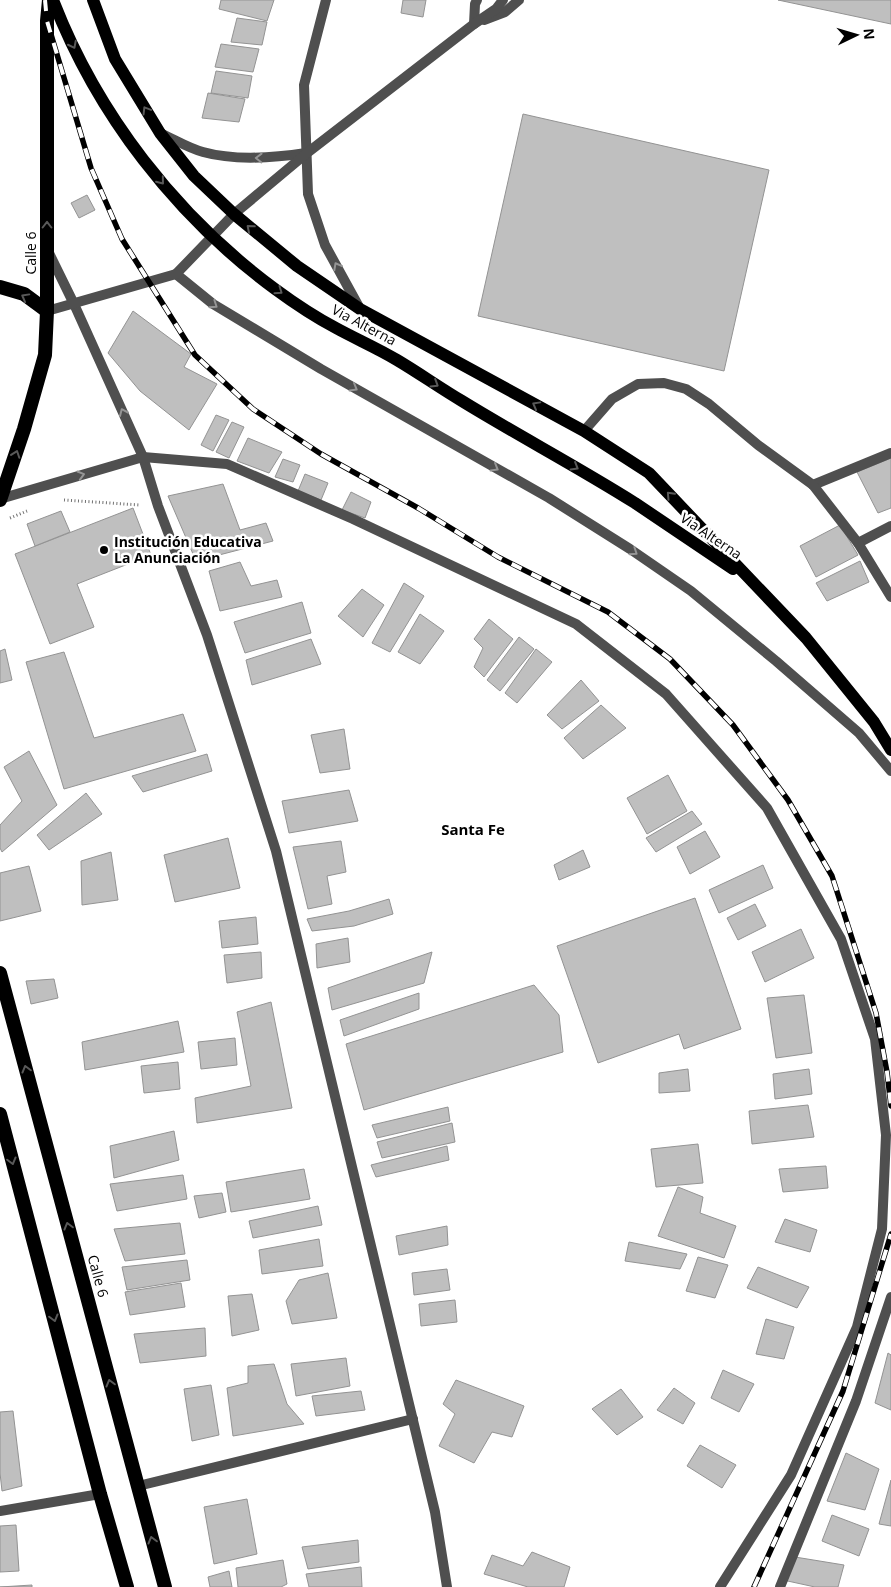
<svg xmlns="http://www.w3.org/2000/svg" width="891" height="1587" viewBox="0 0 891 1587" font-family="'Open Sans',sans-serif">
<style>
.building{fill:#bfbfbf;stroke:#939393}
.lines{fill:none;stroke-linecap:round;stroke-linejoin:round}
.path{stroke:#717171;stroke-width:3;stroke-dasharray:1 2.5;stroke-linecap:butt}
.service{stroke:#4f4f4f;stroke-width:10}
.minor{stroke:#4f4f4f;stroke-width:10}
.primary{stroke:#000;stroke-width:12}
.trunk{stroke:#000;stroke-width:14}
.rail-casing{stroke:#000;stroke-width:5.5}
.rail{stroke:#fff;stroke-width:4;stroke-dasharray:11;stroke-linecap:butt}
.oneway{stroke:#595959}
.oneway2{stroke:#959595}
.poi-dot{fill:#000;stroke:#fff;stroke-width:2}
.labels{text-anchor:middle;stroke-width:5;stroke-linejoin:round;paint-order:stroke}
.street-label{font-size:14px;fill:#000;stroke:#fff}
.poi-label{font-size:14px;font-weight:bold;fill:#000;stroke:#fff;text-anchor:start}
.neighbourhood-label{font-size:15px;font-weight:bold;fill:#000;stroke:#fff}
</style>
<rect width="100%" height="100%" fill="#fff"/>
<!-- building -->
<g class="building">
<path d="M221,0H274L267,21L219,9Z"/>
<path d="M403,0H426L423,17L401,13Z"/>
<path d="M778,0H891V24Z"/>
<path d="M237,18L267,22L262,45L231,42Z"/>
<path d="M221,44L259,49L253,72L215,67Z"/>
<path d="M216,71L252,76L248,98L211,93Z"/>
<path d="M208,93L245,99L239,122L202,118Z"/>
<path d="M523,114L769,170L724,371L478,316Z"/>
<path d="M87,195L95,210L79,218L71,203Z"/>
<path d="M133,311L191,354L184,367L217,384L189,430L140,391L108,353Z"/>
<path d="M216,415L229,420L213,451L201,445Z"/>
<path d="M232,422L244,427L229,458L216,452Z"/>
<path d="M248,438L282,452L269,473L237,461Z"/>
<path d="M891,458V508L878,513L857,472Z"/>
<path d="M283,459L300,465L293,482L275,477Z"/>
<path d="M305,474L328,483L321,500L298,491Z"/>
<path d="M223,484L240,530L266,523L273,541L196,561L168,496Z"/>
<path d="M351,492L371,502L365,518L342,510Z"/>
<path d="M133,508L151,555L77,584L94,627L50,644L15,554Z"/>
<path d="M61,511L70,532L35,546L27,524Z"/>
<path d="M840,525L858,555L816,577L800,546Z"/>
<path d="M860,561L869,582L827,601L816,583Z"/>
<path d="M240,562L251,586L277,580L282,597L220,611L209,571Z"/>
<path d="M404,583L424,596L390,652L372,643Z"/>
<path d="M362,589L384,605L363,637L338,616Z"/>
<path d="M302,602L311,633L245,653L234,622Z"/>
<path d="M420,614L444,631L420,664L398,652Z"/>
<path d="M489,619L513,639L484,677L474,667L483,648L474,639Z"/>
<path d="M519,637L534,649L500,691L487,680Z"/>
<path d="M311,639L321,664L252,685L246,660Z"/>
<path d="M5,649L12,680L0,683V651Z"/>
<path d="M536,649L552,662L517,703L505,693Z"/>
<path d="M64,652L94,738L183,714L196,751L64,789L26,662Z"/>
<path d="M581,680L599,701L562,729L547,715Z"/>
<path d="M601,705L626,728L583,759L564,738Z"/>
<path d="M344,729L350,769L320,773L311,735Z"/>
<path d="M29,751L57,805L2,852L0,848V825L22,801L4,767Z"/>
<path d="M207,754L212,771L143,792L132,776Z"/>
<path d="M668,775L687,811L647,834L627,798Z"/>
<path d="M349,790L358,821L289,833L282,801Z"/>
<path d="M86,793L102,814L49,850L37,835Z"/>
<path d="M692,811L702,824L656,852L646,838Z"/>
<path d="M705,831L720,857L690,874L677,847Z"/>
<path d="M228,838L240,888L175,902L164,855Z"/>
<path d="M341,841L346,872L327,876L332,904L308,909L293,847Z"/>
<path d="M583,850L590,867L559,880L554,865Z"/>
<path d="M111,852L118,900L82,905L81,861Z"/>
<path d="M763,865L773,888L719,913L709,890Z"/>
<path d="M29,866L41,911L0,921V873Z"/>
<path d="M695,898L741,1029L684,1049L679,1034L598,1063L557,946Z"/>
<path d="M389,899L393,914L354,926L312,931L307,919L349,911Z"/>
<path d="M755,904L766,926L738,940L727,918Z"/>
<path d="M256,917L258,944L222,948L219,921Z"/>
<path d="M801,929L814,958L765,982L752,952Z"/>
<path d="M348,938L350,962L317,968L316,944Z"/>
<path d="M261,952L262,978L227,983L224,955Z"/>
<path d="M432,952L424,983L332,1010L328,988Z"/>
<path d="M54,979L58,998L31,1004L26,981Z"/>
<path d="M534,985L559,1015L563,1052L364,1110L346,1044Z"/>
<path d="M419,993V1009L344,1036L340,1020Z"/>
<path d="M804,995L812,1053L776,1058L767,998Z"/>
<path d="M271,1002L292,1108L197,1123L195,1098L251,1086L237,1012Z"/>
<path d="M178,1021L184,1052L85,1070L82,1042Z"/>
<path d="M235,1038L237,1065L201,1069L198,1042Z"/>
<path d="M178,1062L180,1089L144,1093L141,1066Z"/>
<path d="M688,1069L690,1091L659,1093V1073Z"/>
<path d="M809,1069L812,1094L775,1099L773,1074Z"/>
<path d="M808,1105L814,1137L752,1144L749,1111Z"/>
<path d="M448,1107L450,1121L377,1138L372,1125Z"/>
<path d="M452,1123L455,1142L382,1158L377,1142Z"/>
<path d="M174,1131L179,1160L114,1178L110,1146Z"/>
<path d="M698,1144L703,1183L656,1187L651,1149Z"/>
<path d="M447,1146L449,1160L376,1177L371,1165Z"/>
<path d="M826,1166L828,1188L783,1192L779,1169Z"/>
<path d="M304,1169L310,1199L231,1212L226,1182Z"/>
<path d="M183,1175L187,1199L117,1211L110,1184Z"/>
<path d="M678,1187L703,1197L700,1213L736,1226L724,1258L658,1236Z"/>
<path d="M222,1193L226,1212L199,1218L194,1196Z"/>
<path d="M318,1206L322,1225L253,1238L249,1221Z"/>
<path d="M785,1219L817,1230L810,1252L775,1242Z"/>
<path d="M180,1223L185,1254L125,1261L114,1229Z"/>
<path d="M447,1226L448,1245L399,1255L396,1236Z"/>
<path d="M319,1239L323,1266L262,1274L259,1250Z"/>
<path d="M629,1242L687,1254L680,1269L625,1261Z"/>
<path d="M698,1257L728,1265L715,1298L686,1291Z"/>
<path d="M187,1260L190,1280L127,1290L122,1267Z"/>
<path d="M758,1267L809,1287L797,1308L747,1288Z"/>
<path d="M447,1269L450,1290L414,1295L412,1273Z"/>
<path d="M328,1273L337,1318L292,1324L286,1301L299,1280Z"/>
<path d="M181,1283L185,1307L130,1315L125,1292Z"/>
<path d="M252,1294L259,1330L232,1336L228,1296Z"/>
<path d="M455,1300L457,1322L421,1326L419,1304Z"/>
<path d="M766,1319L794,1327L784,1359L756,1354Z"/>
<path d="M205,1328L206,1356L140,1363L134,1334Z"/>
<path d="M888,1353L891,1355V1410L875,1403Z"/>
<path d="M346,1358L350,1386L296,1396L291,1364Z"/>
<path d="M274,1364L287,1404L304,1424L233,1436L227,1388L248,1383V1366Z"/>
<path d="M723,1370L754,1384L739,1412L711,1398Z"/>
<path d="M456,1380L524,1406L512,1437L492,1432L474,1463L439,1446L455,1414L443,1404Z"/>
<path d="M211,1385L219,1435L192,1441L184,1389Z"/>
<path d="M674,1388L695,1403L683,1424L657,1410Z"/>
<path d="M621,1389L643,1417L617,1435L592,1409Z"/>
<path d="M361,1391L365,1410L316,1416L312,1396Z"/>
<path d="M13,1411L22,1486L2,1491L0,1473V1412Z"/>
<path d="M700,1445L736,1465L722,1488L687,1466Z"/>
<path d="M846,1453L879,1469L865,1510L827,1501Z"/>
<path d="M891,1480V1526L879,1524Z"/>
<path d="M247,1499L257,1554L214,1564L204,1507Z"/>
<path d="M832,1515L869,1529L859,1556L822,1541Z"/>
<path d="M16,1525L19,1571L0,1572V1526Z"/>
<path d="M358,1540L359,1562L308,1569L302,1547Z"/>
<path d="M532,1552L570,1567L564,1587H528L484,1574L492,1555L523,1566Z"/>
<path d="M795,1557L844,1565L838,1587H815L783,1580Z"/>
<path d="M283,1560L287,1584L281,1587H238L236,1568Z"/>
<path d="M361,1567L362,1587H309L306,1574Z"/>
<path d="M229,1571L232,1587H210L208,1577Z"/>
<path d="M32,1585V1587H0Z"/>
</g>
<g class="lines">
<!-- path -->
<g class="path">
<path d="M64,500L140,505"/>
<path d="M10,518L27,511"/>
</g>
<!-- service -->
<g class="service">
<path d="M484,20L505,12L519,0"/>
<path d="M813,485L891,453"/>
<path d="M858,543L891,526"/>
</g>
<!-- minor -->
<g class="minor">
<path d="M326,0L304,85L308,194L325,245L359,307"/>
<path d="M474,24L475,4L477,0"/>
<path d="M160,133C174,139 188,148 203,152C235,161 273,158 306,153"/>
<path d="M48,251L74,304L143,457L158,506L207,635L276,851L435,1512L447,1587"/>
<path d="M176,274L213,304L321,369L549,498L630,549L691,591L776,661L859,733L891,771"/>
<path d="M47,311L176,274L234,214L307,153L474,24L496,9L503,0"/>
<path d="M584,431L612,399L638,384L664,383L686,389L709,404L758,445L813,485L858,543L891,597"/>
<path d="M0,499L143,457L227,464L353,519L576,624L666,694L767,808L841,939L875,1039L886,1135L882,1229L857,1327L791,1475L720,1587"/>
<path d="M138,1486L413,1419"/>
<path d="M0,1511L100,1494"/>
<path d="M780,1587L856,1401L891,1297"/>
</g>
<!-- primary -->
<g class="primary">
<path d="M53,0C97,114 176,216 275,289C294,303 315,317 336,328C356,339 377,348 397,360C419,373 440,388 462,401C519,436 578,467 635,503C668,525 700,547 733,569"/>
<path d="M93,0L115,59L160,133L194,176L234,214L297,266L360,309L584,431L649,473L806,638L874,722L891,750"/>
</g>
<!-- trunk -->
<g class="trunk">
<path d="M0,287L24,294L47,311"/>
<path d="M0,500L24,429L45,355L47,311V21L49,0"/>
<path d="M0,973L165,1587"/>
<path d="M0,1114L100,1494L127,1587"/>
</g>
<defs>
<g id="rail">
<path d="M45,0L47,21L91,168L122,239L195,355L253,409L321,454L418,508L498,557L608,612L670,659L733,725L788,800L832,876L876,1013L887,1072L891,1106"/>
<path d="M754,1587L843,1391L891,1234"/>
</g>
</defs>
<!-- rail casing -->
<use href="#rail" class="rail-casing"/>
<!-- rail -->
<use href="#rail" class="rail"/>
</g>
<!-- one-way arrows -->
<defs><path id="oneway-chevron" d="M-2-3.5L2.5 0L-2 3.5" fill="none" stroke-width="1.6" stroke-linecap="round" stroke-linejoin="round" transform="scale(1.25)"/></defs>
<g class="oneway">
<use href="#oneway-chevron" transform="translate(73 45) rotate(63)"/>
<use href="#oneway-chevron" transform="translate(146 110) rotate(-121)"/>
<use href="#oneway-chevron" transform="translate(161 181) rotate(51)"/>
<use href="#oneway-chevron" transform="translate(47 225) rotate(-90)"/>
<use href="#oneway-chevron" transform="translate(250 228) rotate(-139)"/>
<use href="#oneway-chevron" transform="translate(279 291) rotate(35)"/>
<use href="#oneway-chevron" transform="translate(25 297) rotate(-151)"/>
<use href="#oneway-chevron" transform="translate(435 384) rotate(32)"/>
<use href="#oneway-chevron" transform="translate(536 405) rotate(-151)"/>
<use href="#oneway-chevron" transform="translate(16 454) rotate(-71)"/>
<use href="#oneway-chevron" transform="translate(575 467) rotate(31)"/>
<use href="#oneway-chevron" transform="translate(670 495) rotate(-133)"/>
<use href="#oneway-chevron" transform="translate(26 1069) rotate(-105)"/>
<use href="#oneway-chevron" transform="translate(12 1161) rotate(75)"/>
<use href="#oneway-chevron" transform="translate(68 1226) rotate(-105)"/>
<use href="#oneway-chevron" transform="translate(54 1318) rotate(75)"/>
<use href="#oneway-chevron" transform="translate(110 1383) rotate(-105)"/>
<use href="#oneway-chevron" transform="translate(152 1540) rotate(-105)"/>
</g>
<g class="oneway2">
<use href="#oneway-chevron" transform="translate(259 158) rotate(-179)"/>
<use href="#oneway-chevron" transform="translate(337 266) rotate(-118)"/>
<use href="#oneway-chevron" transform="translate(214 305) rotate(34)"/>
<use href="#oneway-chevron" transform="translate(354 388) rotate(30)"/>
<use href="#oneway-chevron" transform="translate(123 412) rotate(-114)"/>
<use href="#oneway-chevron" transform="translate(495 468) rotate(30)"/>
<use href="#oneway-chevron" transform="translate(81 475) rotate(-16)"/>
<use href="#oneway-chevron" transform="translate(634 552) rotate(34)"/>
</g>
<!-- markers -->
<circle class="poi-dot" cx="104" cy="550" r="5"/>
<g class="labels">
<!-- street labels -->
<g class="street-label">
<text transform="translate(31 253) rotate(-90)" y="5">Calle 6</text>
<text transform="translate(364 325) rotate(28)" y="5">Via Alterna</text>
<text transform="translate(711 536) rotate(34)" y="5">Via Alterna</text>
<text transform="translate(98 1276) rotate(75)" y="5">Calle 6</text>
</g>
<!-- poi labels -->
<g class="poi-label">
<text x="114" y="547">Institución Educativa<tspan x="114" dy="16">La Anunciación</tspan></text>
</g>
<!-- neighbourhood labels -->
<g class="neighbourhood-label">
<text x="473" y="835">Santa Fe</text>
</g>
</g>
<!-- north arrow -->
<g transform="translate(856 35) rotate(85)" stroke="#ffffff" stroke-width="4" paint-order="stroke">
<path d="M0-4L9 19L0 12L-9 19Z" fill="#000000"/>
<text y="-8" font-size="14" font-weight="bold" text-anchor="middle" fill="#000000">N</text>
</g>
</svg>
